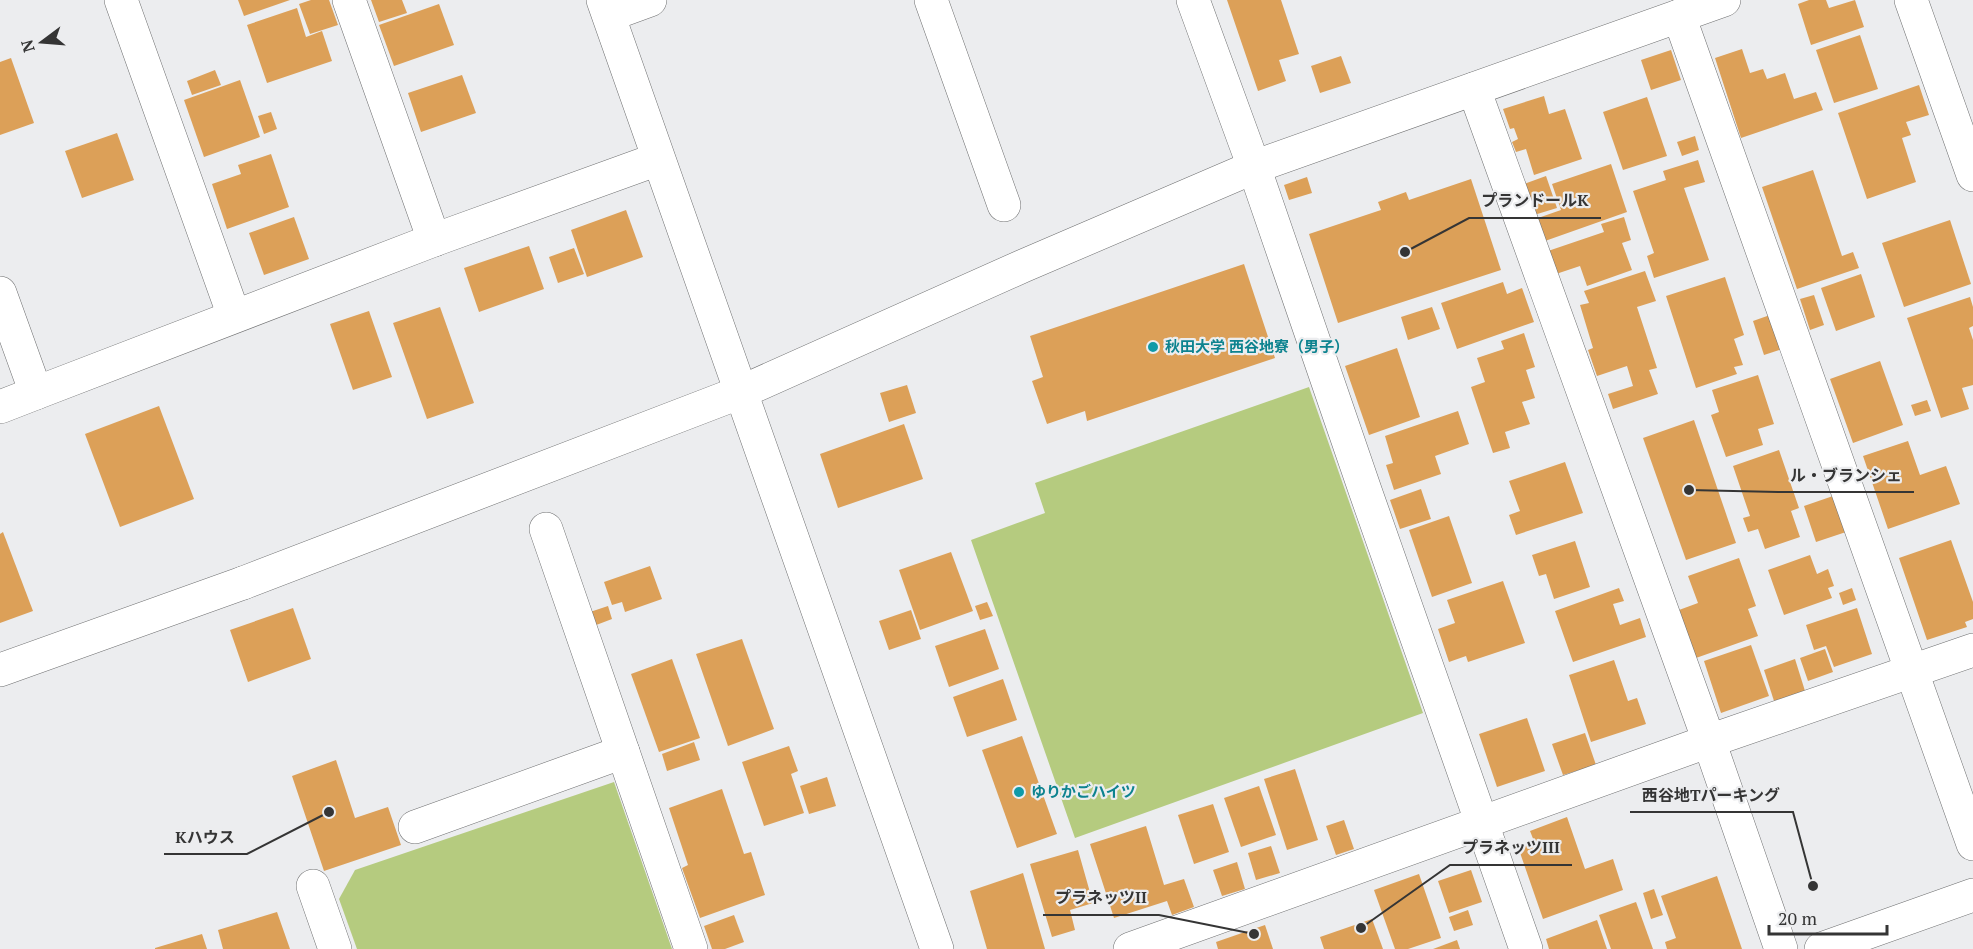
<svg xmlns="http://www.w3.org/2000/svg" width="1973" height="949" viewBox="0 0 1973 949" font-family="'PT Serif','Noto Sans JP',serif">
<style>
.green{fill:#b5cb7f}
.building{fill:#dca058}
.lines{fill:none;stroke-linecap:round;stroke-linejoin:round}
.street-casing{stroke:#6f7071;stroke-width:34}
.secondary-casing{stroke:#6f7071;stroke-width:34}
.street{stroke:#fff;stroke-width:33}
.secondary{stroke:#fff;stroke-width:33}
.culture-dot{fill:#0f9aa8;stroke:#ecedef;stroke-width:2}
.labels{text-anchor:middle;stroke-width:4.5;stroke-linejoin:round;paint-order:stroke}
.culture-label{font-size:15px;font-weight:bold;fill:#0d838f;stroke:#ecedef;text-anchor:start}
.leader{fill:none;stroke:#353535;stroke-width:2}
.callout-dot{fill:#353535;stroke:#ecedef;stroke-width:2}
.callout-label{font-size:16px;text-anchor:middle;font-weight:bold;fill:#353535;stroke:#ecedef;stroke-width:4.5;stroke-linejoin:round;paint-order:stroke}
</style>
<rect width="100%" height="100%" fill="#ecedef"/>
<!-- green -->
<g class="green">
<path d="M1309,387L1423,713L1075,838L971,540L1045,513L1035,483Z"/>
<path d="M614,782L672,949H357L339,899L355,870Z"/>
</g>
<!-- building -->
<g class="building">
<path d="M238,0H290L244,16Z"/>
<path d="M311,0H329L338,25L310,34L299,4Z"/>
<path d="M371,0H402L407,13L379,22Z"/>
<path d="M1227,0H1281L1299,54L1279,60L1286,81L1258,91Z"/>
<path d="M1809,0H1826L1829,8L1855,0L1864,27L1811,45L1798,4Z"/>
<path d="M439,4L454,45L394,66L379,25Z"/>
<path d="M297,8L306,37L322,31L332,61L267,83L247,25Z"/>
<path d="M1860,35L1878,89L1834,103L1816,50Z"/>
<path d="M1742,49L1750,73L1763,69L1767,79L1785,73L1794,99L1816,92L1823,110L1741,138L1715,58Z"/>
<path d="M1671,50L1681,80L1651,90L1641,60Z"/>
<path d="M1341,56L1351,83L1320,93L1311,66Z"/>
<path d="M11,58L34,123L0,135V62Z"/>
<path d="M215,70L221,85L192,95L187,81Z"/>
<path d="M462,75L476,113L421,132L408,93Z"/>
<path d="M240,80L260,137L204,157L184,100Z"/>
<path d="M1919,85L1929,115L1906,122L1911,135L1902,138L1916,182L1867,199L1838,113Z"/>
<path d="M1544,96L1549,114L1565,109L1582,159L1534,175L1526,149L1516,152L1512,142L1518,139L1514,128L1510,129L1503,109Z"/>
<path d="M1647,97L1667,156L1623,170L1603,112Z"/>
<path d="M271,112L277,129L264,134L258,116Z"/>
<path d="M117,133L134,180L82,198L65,151Z"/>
<path d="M1695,136L1699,150L1682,156L1677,142Z"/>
<path d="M271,154L289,207L227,229L212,184L241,174L238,165Z"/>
<path d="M1698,160L1705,182L1684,188L1709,260L1654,278L1647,256L1654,253L1633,191L1666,180L1663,171Z"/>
<path d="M1611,164L1627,212L1545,241L1538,218L1561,210L1552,184Z"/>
<path d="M1813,170L1842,256L1853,252L1859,268L1797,289L1762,187Z"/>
<path d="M1546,176L1557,208L1534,215L1524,184Z"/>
<path d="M1307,177L1312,193L1289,200L1284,185Z"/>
<path d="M1471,179L1501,270L1338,323L1309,234L1381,210L1378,202L1406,192L1409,200Z"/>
<path d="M626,210L643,257L587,277L571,230Z"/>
<path d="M294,217L309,259L264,275L249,233Z"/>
<path d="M1624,217L1631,240L1622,243L1632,270L1587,286L1580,266L1556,274L1548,251L1604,232L1601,224Z"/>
<path d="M1950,220L1971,284L1904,307L1882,243Z"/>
<path d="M529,246L544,289L479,312L464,268Z"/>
<path d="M574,248L584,274L558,283L549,257Z"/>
<path d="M1244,264L1275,358L1087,421L1085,411L1047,424L1032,381L1043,377L1030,336Z"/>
<path d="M1645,271L1656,301L1637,307L1657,368L1649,370L1658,394L1613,409L1608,394L1633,386L1627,366L1597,376L1588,350L1593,348L1580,305L1589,303L1584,291Z"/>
<path d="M1861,274L1875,317L1836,331L1821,288Z"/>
<path d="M1725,277L1744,335L1734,339L1743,365L1734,367L1737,374L1696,388L1666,296Z"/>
<path d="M1503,282L1507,294L1522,288L1534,322L1457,349L1441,303Z"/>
<path d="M1814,295L1824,325L1810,330L1800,299Z"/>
<path d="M1970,297L1973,307V326L1969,328L1973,340V385L1962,388L1969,409L1941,418L1907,318Z"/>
<path d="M440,307L474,403L427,419L393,323Z"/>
<path d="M1432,307L1440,329L1408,340L1401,317Z"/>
<path d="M369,311L392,377L353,390L330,324Z"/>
<path d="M1770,315L1782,349L1764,355L1753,321Z"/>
<path d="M1524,333L1535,367L1526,370L1535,398L1522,402L1530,424L1505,432L1510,448L1493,453L1471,387L1485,382L1477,358L1504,349L1501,341Z"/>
<path d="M1397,348L1420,417L1369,435L1345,366Z"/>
<path d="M1880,361L1903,425L1853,443L1830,379Z"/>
<path d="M1758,375L1774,424L1758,429L1763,445L1726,457L1711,415L1719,412L1712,390Z"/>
<path d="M907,385L916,413L889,422L880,393Z"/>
<path d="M1927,400L1931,411L1915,416L1911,405Z"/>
<path d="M159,406L194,499L120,527L85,434Z"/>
<path d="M1458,411L1469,444L1435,456L1441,474L1394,490L1386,465L1393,463L1385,436Z"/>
<path d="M1694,420L1736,543L1686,560L1643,438Z"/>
<path d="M904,424L923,479L838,508L820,454Z"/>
<path d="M1908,441L1920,475L1946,466L1960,504L1888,529L1863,456Z"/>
<path d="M1779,450L1799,508L1791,511L1800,537L1765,549L1758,529L1748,532L1743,518L1750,516L1733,466Z"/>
<path d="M1565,462L1583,513L1516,535L1509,515L1520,511L1509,481Z"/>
<path d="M1421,489L1431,519L1400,529L1390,500Z"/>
<path d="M1833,496L1846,532L1816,542L1804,506Z"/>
<path d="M1449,516L1472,583L1432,597L1409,530Z"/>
<path d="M3,532L33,611L0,623V534Z"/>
<path d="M1951,540L1973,602V619L1965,622L1967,627L1927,640L1899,558Z"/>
<path d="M1575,541L1590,587L1554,599L1546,574L1539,576L1532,555Z"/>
<path d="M951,552L973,611L920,630L899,570Z"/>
<path d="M1810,555L1817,574L1828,569L1834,586L1828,588L1832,598L1784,615L1768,570Z"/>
<path d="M1739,558L1756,606L1748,609L1758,636L1696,658L1679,610L1698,603L1688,576Z"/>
<path d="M650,566L662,599L625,612L622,602L612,605L604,582Z"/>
<path d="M1503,581L1525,643L1468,662L1466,656L1449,662L1438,629L1455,623L1447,600Z"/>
<path d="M1619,588L1624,601L1613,604L1620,625L1640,618L1646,637L1573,662L1555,611Z"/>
<path d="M1852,588L1856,600L1843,605L1839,593Z"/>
<path d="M987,602L993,616L980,620L975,606Z"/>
<path d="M608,606L612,619L591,627L587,613Z"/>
<path d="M293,608L311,659L248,682L230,630Z"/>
<path d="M1857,608L1872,654L1834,667L1826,646L1814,650L1806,625Z"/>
<path d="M911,610L921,639L889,650L879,621Z"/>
<path d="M985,629L999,669L949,687L935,646Z"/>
<path d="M742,639L774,729L728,746L696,654Z"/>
<path d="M1751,645L1769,696L1721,713L1704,661Z"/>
<path d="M1825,649L1833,672L1808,681L1800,658Z"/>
<path d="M672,659L700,738L659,752L631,674Z"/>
<path d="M1795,659L1805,691L1774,701L1764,670Z"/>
<path d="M1614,660L1628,701L1637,698L1646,724L1591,742L1569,675Z"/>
<path d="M1003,679L1017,720L967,737L953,697Z"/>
<path d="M1527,718L1545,771L1497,787L1479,734Z"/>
<path d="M1585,733L1596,765L1563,775L1552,744Z"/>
<path d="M1022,736L1057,834L1017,848L982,750Z"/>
<path d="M694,742L700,760L667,771L662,754Z"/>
<path d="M789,746L798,771L791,774L804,813L764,826L742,762Z"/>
<path d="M336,760L355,818L388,807L401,845L324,871L292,776Z"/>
<path d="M1295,769L1318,840L1287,850L1264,779Z"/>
<path d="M827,777L836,806L809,814L800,786Z"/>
<path d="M1259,786L1276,835L1241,847L1224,798Z"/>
<path d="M722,789L744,854L751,852L765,895L700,918L682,868L688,865L669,808Z"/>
<path d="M1213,804L1229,852L1194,864L1178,815Z"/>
<path d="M1567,817L1585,869L1613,859L1623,890L1543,919L1518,847L1534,841L1530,831Z"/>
<path d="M1344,820L1354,849L1336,855L1326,826Z"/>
<path d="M1146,826L1164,885L1184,879L1194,907L1172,915L1167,901L1114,918L1090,844Z"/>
<path d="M1271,846L1280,873L1256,880L1248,853Z"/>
<path d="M1078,850L1093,903L1070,910L1075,930L1052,937L1030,864Z"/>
<path d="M1237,862L1245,889L1222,896L1213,870Z"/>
<path d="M1471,870L1482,902L1449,913L1438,881Z"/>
<path d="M1023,873L1045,949H987L970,891Z"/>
<path d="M1419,874L1441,938L1408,949H1395L1374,890Z"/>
<path d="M1717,876L1742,949H1667L1665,942L1676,938L1661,896Z"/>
<path d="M1654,889L1663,915L1651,919L1643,893Z"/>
<path d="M1636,902L1653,949H1611L1599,915Z"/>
<path d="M1468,910L1473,925L1454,931L1449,917Z"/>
<path d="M277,912L290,949H223L218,930Z"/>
<path d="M734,915L744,942L725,949H712L704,926Z"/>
<path d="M1372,919L1383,949H1324L1320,937Z"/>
<path d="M1597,920L1607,949H1549L1546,939Z"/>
<path d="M1265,925L1273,949H1218L1216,942Z"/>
<path d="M202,934L207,949H155V948Z"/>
<path d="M1457,940L1460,949H1433Z"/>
</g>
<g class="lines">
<defs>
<g id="street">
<path d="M121,0L234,316"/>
<path d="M349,0L434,240"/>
<path d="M931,0L1004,205"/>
<path d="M1193,0L1254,167L1366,493L1526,949"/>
<path d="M1911,0L1973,175"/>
<path d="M609,15L650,0"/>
<path d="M1679,16L1973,844"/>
<path d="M1474,89L1709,741L1781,949"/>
<path d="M0,293L36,393L0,407"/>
<path d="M36,393L434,240L658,159"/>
<path d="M546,529L691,949"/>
<path d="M0,670L243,583"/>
<path d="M415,827L623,752"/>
<path d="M313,886L335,949"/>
<path d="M1130,949L1709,741L1973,650"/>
<path d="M1821,949L1973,895"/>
</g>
<g id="secondary">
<path d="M603,0L937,949"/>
<path d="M243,583L741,392L1023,266L1254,167L1724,0"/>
</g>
</defs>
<!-- street casing -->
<use href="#street" class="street-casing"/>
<!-- secondary casing -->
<use href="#secondary" class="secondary-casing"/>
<!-- street -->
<use href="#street" class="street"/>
<!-- secondary -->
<use href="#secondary" class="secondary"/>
</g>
<!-- markers -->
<g class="culture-dot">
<circle cx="1153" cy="347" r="6"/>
<circle cx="1019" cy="792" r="6"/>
</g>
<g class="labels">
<!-- culture labels -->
<g class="culture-label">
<text x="1165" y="352">秋田大学 西谷地寮（男子）</text>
<text x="1031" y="797">ゆりかごハイツ</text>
</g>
</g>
<!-- callouts -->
<path class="leader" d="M1405 252L1469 218H1601M1689 490L1778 492H1914M1813 886L1793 812H1630M329 812L247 854H164M1361 928L1450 865H1572M1254 934L1159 915H1043"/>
<g class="callout-dot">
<circle cx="1405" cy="252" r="6"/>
<circle cx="1689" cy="490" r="6"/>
<circle cx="1813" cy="886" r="6"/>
<circle cx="329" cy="812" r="6"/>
<circle cx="1361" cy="928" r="6"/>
<circle cx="1254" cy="934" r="6"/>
</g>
<g class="callout-label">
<text x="1535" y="206">プランドールK</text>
<text x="1846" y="481">ル・ブランシェ</text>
<text x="1711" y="801">西谷地Tパーキング</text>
<text x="205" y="843">Kハウス</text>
<text x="1511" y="853">プラネッツIII</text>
<text x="1101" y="903">プラネッツII</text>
</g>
<!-- north arrow -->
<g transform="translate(42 42) rotate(254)" stroke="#ecedef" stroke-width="4.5" paint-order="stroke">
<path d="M0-4.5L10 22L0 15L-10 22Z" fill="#353535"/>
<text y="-9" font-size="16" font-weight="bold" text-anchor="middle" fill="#353535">N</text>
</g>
<!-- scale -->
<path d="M1769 925v9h118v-9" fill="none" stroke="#353535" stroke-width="3"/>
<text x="1778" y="925" font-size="18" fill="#353535" stroke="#ecedef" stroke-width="4.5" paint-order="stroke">20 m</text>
</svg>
